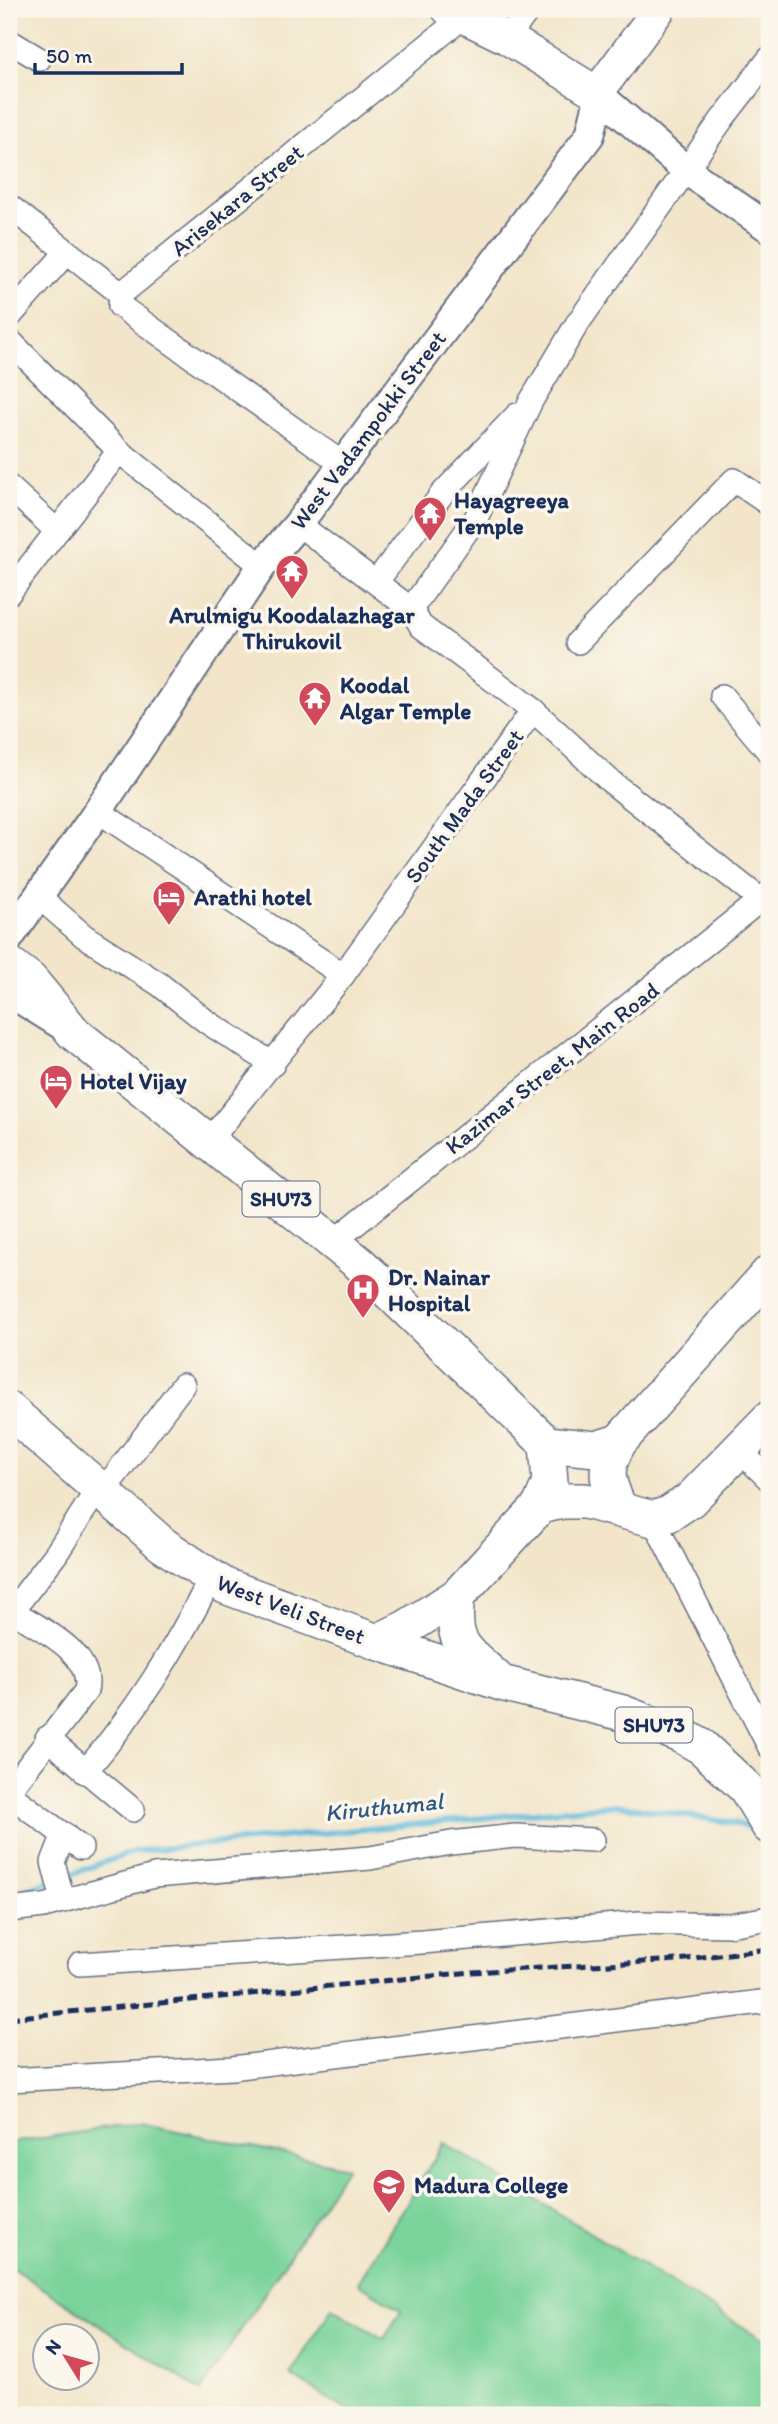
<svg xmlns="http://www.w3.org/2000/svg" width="778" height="2424" viewBox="0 0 778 2424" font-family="Itim,sans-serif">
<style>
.green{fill:#79d39a;stroke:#4a817c;stroke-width:2}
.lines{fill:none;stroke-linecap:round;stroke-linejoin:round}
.stream{stroke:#5db7db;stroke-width:6}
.minor-casing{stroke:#666f83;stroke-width:26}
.tertiary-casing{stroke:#666f83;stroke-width:32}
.secondary-casing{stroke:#666f83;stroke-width:35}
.primary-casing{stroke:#666f83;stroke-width:38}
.minor{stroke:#fff;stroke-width:23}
.tertiary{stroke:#fff;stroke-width:28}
.secondary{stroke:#fff;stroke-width:32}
.primary{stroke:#fff;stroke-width:35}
.rail{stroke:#1b2f5e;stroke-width:5;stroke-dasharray:10 5;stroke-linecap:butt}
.labels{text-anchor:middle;stroke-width:7;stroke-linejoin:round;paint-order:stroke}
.shield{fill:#fbf7ec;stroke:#5e6b89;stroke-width:2}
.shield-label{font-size:21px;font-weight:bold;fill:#1b2f5e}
.street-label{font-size:23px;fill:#1b2f5e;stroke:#fbf7ec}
.poi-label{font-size:23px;font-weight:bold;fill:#1b2f5e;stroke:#fbf7ec;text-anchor:start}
.water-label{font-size:24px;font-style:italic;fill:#2f5884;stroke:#fbf7ec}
</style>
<rect width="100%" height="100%" fill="#fbf7ec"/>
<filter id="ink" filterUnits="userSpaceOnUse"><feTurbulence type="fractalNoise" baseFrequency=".0143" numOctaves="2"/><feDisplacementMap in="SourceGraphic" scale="14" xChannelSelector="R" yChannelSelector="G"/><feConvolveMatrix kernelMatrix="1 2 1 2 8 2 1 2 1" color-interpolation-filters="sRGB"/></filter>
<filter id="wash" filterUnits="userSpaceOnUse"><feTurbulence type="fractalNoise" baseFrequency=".00686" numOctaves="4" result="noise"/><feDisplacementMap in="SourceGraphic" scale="28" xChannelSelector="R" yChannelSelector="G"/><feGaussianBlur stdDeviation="1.57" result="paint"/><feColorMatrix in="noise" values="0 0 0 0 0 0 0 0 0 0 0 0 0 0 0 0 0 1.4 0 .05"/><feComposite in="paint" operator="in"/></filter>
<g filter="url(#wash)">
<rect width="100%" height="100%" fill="#f2e5c9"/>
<!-- green -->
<g class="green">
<path d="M140,2123L347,2167L201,2391L9,2266V2143Z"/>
<path d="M444,2143L769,2343V2415H355L290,2375L332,2308L384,2339L401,2310L358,2283Z"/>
</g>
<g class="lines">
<!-- stream -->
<g class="stream">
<path d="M63,1877L136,1851L617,1805L734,1823L757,1829"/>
<path d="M9,1896L53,1880"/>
</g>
</g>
</g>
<g filter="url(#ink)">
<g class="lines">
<defs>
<g id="minor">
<path d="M507,38L529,9"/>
<path d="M9,41L39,59"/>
<path d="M9,206L121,294L463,17"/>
<path d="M121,294L120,306L343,464"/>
<path d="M9,317L66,253"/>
<path d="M9,340L119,451L262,566"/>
<path d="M9,487L57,531"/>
<path d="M377,581L442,494L517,415"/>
<path d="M9,593L119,451"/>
<path d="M411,609L476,518L531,401L577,324L723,118L769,59"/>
<path d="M578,642L734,480L769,504"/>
<path d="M722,696L769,752"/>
<path d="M533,710L610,781L761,900"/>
<path d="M98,811L343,975"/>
<path d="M38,896L84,936L159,984L207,1022L273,1064"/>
<path d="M210,1140L343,975L533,710L421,626L411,609L298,524"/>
<path d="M333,1242L769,893"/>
<path d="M739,1450L769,1479"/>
<path d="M653,1519L769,1746"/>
<path d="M9,1615L56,1554L97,1490L114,1477L183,1385"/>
<path d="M47,1738L133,1810"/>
<path d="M85,1772C138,1709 174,1651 211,1578"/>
<path d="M9,1791L86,1691C95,1653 39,1628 12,1611"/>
<path d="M9,1794L81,1848"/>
<path d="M63,1901L53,1862L64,1834"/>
<path d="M9,1910L44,1906L154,1876L370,1858L451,1843L515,1836L593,1840"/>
<path d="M80,1964L422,1942L639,1923L729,1925L769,1918"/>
<path d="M9,2080L232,2068L769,2001"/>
</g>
<g id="tertiary">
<path d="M597,93L686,170L769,228"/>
<path d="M9,938L98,811L262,566L298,524L590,135L598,103L597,93"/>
<path d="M9,992L60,1024"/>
</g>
<path id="secondary" d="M448,9L507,38L597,93L659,9"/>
<g id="primary">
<path d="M9,964L30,980L74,1033L360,1264L547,1444L550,1482L540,1506"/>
<path d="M9,1410L163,1545L225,1586L377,1642L501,1683L623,1713L681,1735L702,1747L746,1788L769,1826"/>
<path d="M547,1444L596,1449L619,1442L769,1273"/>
<path d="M619,1508C606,1478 603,1471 619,1442"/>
<path d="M457,1596C451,1644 462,1647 496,1678"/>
<path d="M377,1642L406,1628L457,1596L540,1506L563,1501H585L653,1519L669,1514L690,1500L769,1419"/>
</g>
</defs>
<!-- minor casing -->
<use href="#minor" class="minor-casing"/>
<!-- tertiary casing -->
<use href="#tertiary" class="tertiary-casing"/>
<!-- secondary casing -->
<use href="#secondary" class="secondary-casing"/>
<!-- primary casing -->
<use href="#primary" class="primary-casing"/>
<!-- minor -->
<use href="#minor" class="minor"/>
<!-- tertiary -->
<use href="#tertiary" class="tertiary"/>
<!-- secondary -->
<use href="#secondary" class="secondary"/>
<!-- primary -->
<use href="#primary" class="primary"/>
<!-- rail -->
<path class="rail" d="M9,2018L472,1972L678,1960L769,1949"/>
</g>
</g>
<!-- icons -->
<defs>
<symbol id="temple-pin" viewBox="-11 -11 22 30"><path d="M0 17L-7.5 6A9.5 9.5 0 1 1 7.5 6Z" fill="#d1495b" stroke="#fbf7ec"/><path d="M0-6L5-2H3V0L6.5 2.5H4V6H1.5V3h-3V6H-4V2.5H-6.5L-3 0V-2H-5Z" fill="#fff"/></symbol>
<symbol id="hotel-pin" viewBox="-11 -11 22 30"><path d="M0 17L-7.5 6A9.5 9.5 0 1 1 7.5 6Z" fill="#d1495b" stroke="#fbf7ec"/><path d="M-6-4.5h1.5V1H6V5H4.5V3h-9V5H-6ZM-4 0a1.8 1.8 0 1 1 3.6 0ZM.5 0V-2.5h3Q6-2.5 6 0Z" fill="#fff"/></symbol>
<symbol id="hospital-pin" viewBox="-11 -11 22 30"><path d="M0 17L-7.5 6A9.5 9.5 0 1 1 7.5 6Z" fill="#d1495b" stroke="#fbf7ec"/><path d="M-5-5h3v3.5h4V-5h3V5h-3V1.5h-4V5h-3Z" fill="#fff"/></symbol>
<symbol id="university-pin" viewBox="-11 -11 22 30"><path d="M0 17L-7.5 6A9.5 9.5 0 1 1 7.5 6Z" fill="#d1495b" stroke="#fbf7ec"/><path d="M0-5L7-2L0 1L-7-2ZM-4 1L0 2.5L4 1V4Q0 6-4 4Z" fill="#fff"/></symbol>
</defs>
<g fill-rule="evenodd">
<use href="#temple-pin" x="411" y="494" width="38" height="52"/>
<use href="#temple-pin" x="273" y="552" width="38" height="52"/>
<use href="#temple-pin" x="296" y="679" width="38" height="52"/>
<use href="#hotel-pin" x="150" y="878" width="38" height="52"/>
<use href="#hotel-pin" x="37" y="1062" width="38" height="52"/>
<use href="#hospital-pin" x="344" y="1271" width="38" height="52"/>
<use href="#university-pin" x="370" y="2166" width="38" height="52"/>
</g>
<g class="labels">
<!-- shield labels -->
<g class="shield">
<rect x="242.5" y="1181.5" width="77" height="35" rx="5"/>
<rect x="615.5" y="1707.5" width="77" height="35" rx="5"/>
</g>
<g class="shield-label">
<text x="281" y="1206">SHU73</text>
<text x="654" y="1732">SHU73</text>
</g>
<!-- street labels -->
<g class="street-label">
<text transform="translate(237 200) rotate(-39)" y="8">Arisekara Street</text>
<text transform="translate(368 430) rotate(-53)" y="8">West Vadampokki Street</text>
<text transform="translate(464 806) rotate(-54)" y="8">South Mada Street</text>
<text transform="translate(552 1068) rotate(-38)" y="8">Kazimar Street, Main Road</text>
<text transform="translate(291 1609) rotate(21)" y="8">West Veli Street</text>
</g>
<!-- poi labels -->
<g class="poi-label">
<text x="454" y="508">Hayagreeya<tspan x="454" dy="26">Temple</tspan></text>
<text x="292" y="623" text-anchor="middle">Arulmigu Koodalazhagar<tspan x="292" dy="26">Thirukovil</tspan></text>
<text x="340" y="693">Koodal<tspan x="340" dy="26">Algar Temple</tspan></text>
<text x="194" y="905">Arathi hotel</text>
<text x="80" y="1089">Hotel Vijay</text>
<text x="388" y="1285">Dr. Nainar<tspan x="388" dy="26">Hospital</tspan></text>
<text x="414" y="2193">Madura College</text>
</g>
<!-- water labels -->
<g class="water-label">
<text transform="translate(384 1807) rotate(-6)" y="8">Kiruthumal</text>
</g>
</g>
<!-- margin -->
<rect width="778" height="2424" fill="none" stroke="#fbf7ec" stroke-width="35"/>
<!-- north arrow -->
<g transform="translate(66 2357) rotate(307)"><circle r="33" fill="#fbf7ec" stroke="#a1a7b3" stroke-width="2"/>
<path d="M0-5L12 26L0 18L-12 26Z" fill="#d1495b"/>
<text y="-10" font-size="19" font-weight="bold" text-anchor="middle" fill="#1b2f5e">N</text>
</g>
<!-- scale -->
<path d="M35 63v10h147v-10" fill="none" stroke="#1b2f5e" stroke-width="3.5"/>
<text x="46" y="63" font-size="21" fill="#1b2f5e" stroke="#fbf7ec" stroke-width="5" paint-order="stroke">50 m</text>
</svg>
